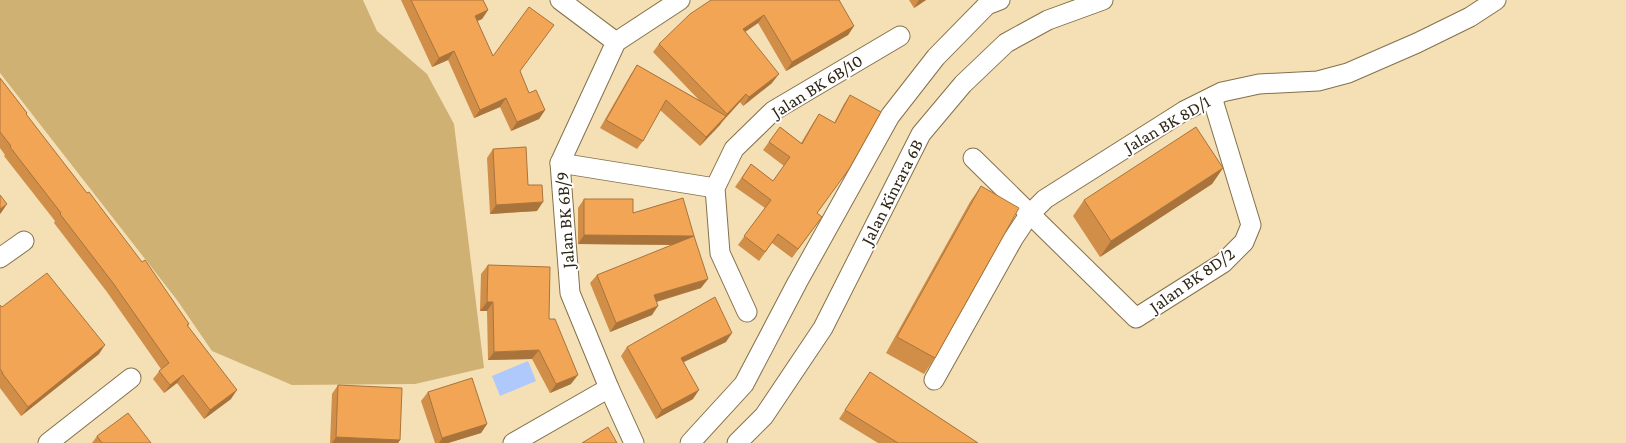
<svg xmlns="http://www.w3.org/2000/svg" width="1626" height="443" viewBox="0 0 1626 443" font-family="'Crimson Pro',serif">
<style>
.green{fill:#cfb174}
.water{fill:#afc9fd}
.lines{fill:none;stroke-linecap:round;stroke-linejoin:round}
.minor-casing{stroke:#84714a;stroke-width:21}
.minor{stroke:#fff;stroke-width:19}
.wall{fill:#d08e49}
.shaded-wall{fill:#a9743c}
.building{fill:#f2a555;stroke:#a9743c}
.labels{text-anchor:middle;stroke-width:4;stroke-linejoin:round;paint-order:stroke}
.street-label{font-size:18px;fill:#2f2716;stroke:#fff}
</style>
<rect width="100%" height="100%" fill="#f5dfb5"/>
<!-- green -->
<path class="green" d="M0,0H363L377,31L427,74L454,124L484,368L415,384L292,385L212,351L177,300L0,73Z"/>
<!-- water -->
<path class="water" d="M528,361L536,381L500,396L492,376Z"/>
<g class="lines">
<defs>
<g id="minor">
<path d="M560,0L616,42"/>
<path d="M973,158L1136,318L1223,263L1244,242L1251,225L1212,97"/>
<path d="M560,163L715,188"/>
<path d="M0,258L24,241"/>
<path d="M747,312L720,253L715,188L734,149L773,111L900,36"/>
<path d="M934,380L1013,239L1029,215L1045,199L1184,111L1222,92L1259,84L1318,81L1348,73L1417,43L1470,17L1496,0"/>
<path d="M48,443L131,378"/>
<path d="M513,443L609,388"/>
<path d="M634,443L609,388L570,293L560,163L616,42L680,0"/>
<path d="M690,443L744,384L797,283L890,116L936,57L987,5L1000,0"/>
<path d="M737,443L764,416L823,328L921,134L963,84L1006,43L1048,20L1103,0"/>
</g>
</defs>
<!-- minor casing -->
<use href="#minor" class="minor-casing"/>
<!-- minor -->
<use href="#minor" class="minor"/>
</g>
<!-- wall -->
<g class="wall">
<path d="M401,0H483L488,10L482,19L477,21L493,56L520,71L529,93L545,110L539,119L511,131L500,107L474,118L448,60L432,67Z"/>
<path d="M711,0L854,26L848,35L786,71L758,23L745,32L772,83L743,106L740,102L700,146L660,110L643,141L637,149L600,128L631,74L637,65L699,100L653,52L659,44Z"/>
<path d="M909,0H926L914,8Z"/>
<path d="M0,78L27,113L26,115L189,324L188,326L231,399L204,419L177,383L164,393L153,379L161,369L107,292L54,223L55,221L4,156L5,155L0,148Z"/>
<path d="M850,95L817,213L822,217L792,258L772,243L759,261L738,245L765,208L735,187L751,164L773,181L784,166L763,150L780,127L801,143L813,123L819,114L834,123L844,104Z"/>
<path d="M493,149L528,185L537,211L490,214L487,158Z"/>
<path d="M1223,168L1212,184L1100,257L1073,216L1084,200Z"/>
<path d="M981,186L935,358L924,374L886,353L970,202Z"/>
<path d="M683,198L701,288L657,302L652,315L610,332L590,283L597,275L673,245L578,244V208L584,199L633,213Z"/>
<path d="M488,265L549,319L571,384L550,393L532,359L488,360L487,311H480L481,274Z"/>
<path d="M0,305L2,307L99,354L21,416L0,388Z"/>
<path d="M726,342L684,362L693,399L656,419L621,356L627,347Z"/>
<path d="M870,372L978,443H878L839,419Z"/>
<path d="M338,385L400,440L398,443H330L332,394Z"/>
<path d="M428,392L487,424L481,433L448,443H435L421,401Z"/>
<path d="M97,436L151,443H92Z"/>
</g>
<!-- shaded-wall -->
<g class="shaded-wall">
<path d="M919,0H926L914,8Z"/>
<path d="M488,10L482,19L469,25L475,16Z"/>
<path d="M764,15L758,23L736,38L743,29Z"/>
<path d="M854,26L848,35L786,71L792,62Z"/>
<path d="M454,51L448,60L432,67L439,58Z"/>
<path d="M779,74L772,83L743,106L749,97Z"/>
<path d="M746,94L740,102L721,123L727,114Z"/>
<path d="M506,98L500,107L474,118L480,110Z"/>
<path d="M545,110L539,119L511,131L517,122Z"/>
<path d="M726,116L720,125L700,146L706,137Z"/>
<path d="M1223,168L1212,184L1100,257L1111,241Z"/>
<path d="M543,202L537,211L490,214L496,205Z"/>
<path d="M7,204L1,213L0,214V209Z"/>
<path d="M584,235L694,236L688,245L578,244Z"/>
<path d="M708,279L701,288L648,304L654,295Z"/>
<path d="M487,302H493L487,311H480Z"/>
<path d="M658,306L652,315L610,332L616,323Z"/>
<path d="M732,333L726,342L675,366L681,358Z"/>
<path d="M105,345L99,354L21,416L28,407Z"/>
<path d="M539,350L532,359L488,360L494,352Z"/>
<path d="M183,375L177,383L164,393L170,385Z"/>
<path d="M578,375L571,384L550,393L556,384Z"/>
<path d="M237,390L231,399L204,419L210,410Z"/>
<path d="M699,390L693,399L656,419L662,410Z"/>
<path d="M487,424L481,433L448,443H439L442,438Z"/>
<path d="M336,437L400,440L398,443H332Z"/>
</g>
<!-- building -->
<g class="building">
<path d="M411,0H483L488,10L475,16L493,56L529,7L554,25L520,71L529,93L536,90L545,110L517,122L506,98L480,110L454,51L439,58Z"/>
<path d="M711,0H839L854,26L792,62L764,15L743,29L779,74L749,97L746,94L727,114L659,44L690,14Z"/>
<path d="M637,65L726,116L706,137L666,100L643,141L606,120Z"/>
<path d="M0,78L27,113L26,114L87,193L89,192L142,262L145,260L189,324L187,325L237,390L210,410L183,375L170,385L159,371L169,363L113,283L60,214L61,213L10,147L11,146L0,132Z"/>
<path d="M850,95L881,112L849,169L817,213L822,217L798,249L778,234L765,252L744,236L771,200L742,178L751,164L773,181L790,157L769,142L780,127L802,144L819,114L835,123Z"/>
<path d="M1196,127L1223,168L1111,241L1084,200Z"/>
<path d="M526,147L528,185H542L543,202L496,205L493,149Z"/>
<path d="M981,186L1019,208L935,358L897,337Z"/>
<path d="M0,195L7,204L0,209Z"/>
<path d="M683,198L694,236L584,235V199H633V213Z"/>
<path d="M694,236L708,279L654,295L658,306L616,323L597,275Z"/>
<path d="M488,265L550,267L549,319H555L578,375L556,384L539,350L494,352L493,302H487Z"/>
<path d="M47,273L105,345L28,407L2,373H3L0,369V305L2,307Z"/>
<path d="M715,297L732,333L681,358L699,390L662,410L627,347Z"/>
<path d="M870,372L978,443H898L845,410Z"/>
<path d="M472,378L487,424L442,438L428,392Z"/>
<path d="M338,385L402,388L400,440L336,437Z"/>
<path d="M128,413L151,443H102L97,436Z"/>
<path d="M608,427L617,443H582Z"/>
</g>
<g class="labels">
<!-- street labels -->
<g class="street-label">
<text transform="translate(817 86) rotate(-32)" y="6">Jalan BK 6B/10</text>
<text transform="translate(1167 124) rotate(-30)" y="6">Jalan BK 8D/1</text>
<text transform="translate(892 192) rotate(-63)" y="6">Jalan Kinrara 6B</text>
<text transform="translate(565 220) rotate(-94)" y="6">Jalan BK 6B/9</text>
<text transform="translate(1192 280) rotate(-35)" y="6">Jalan BK 8D/2</text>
</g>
</g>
</svg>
